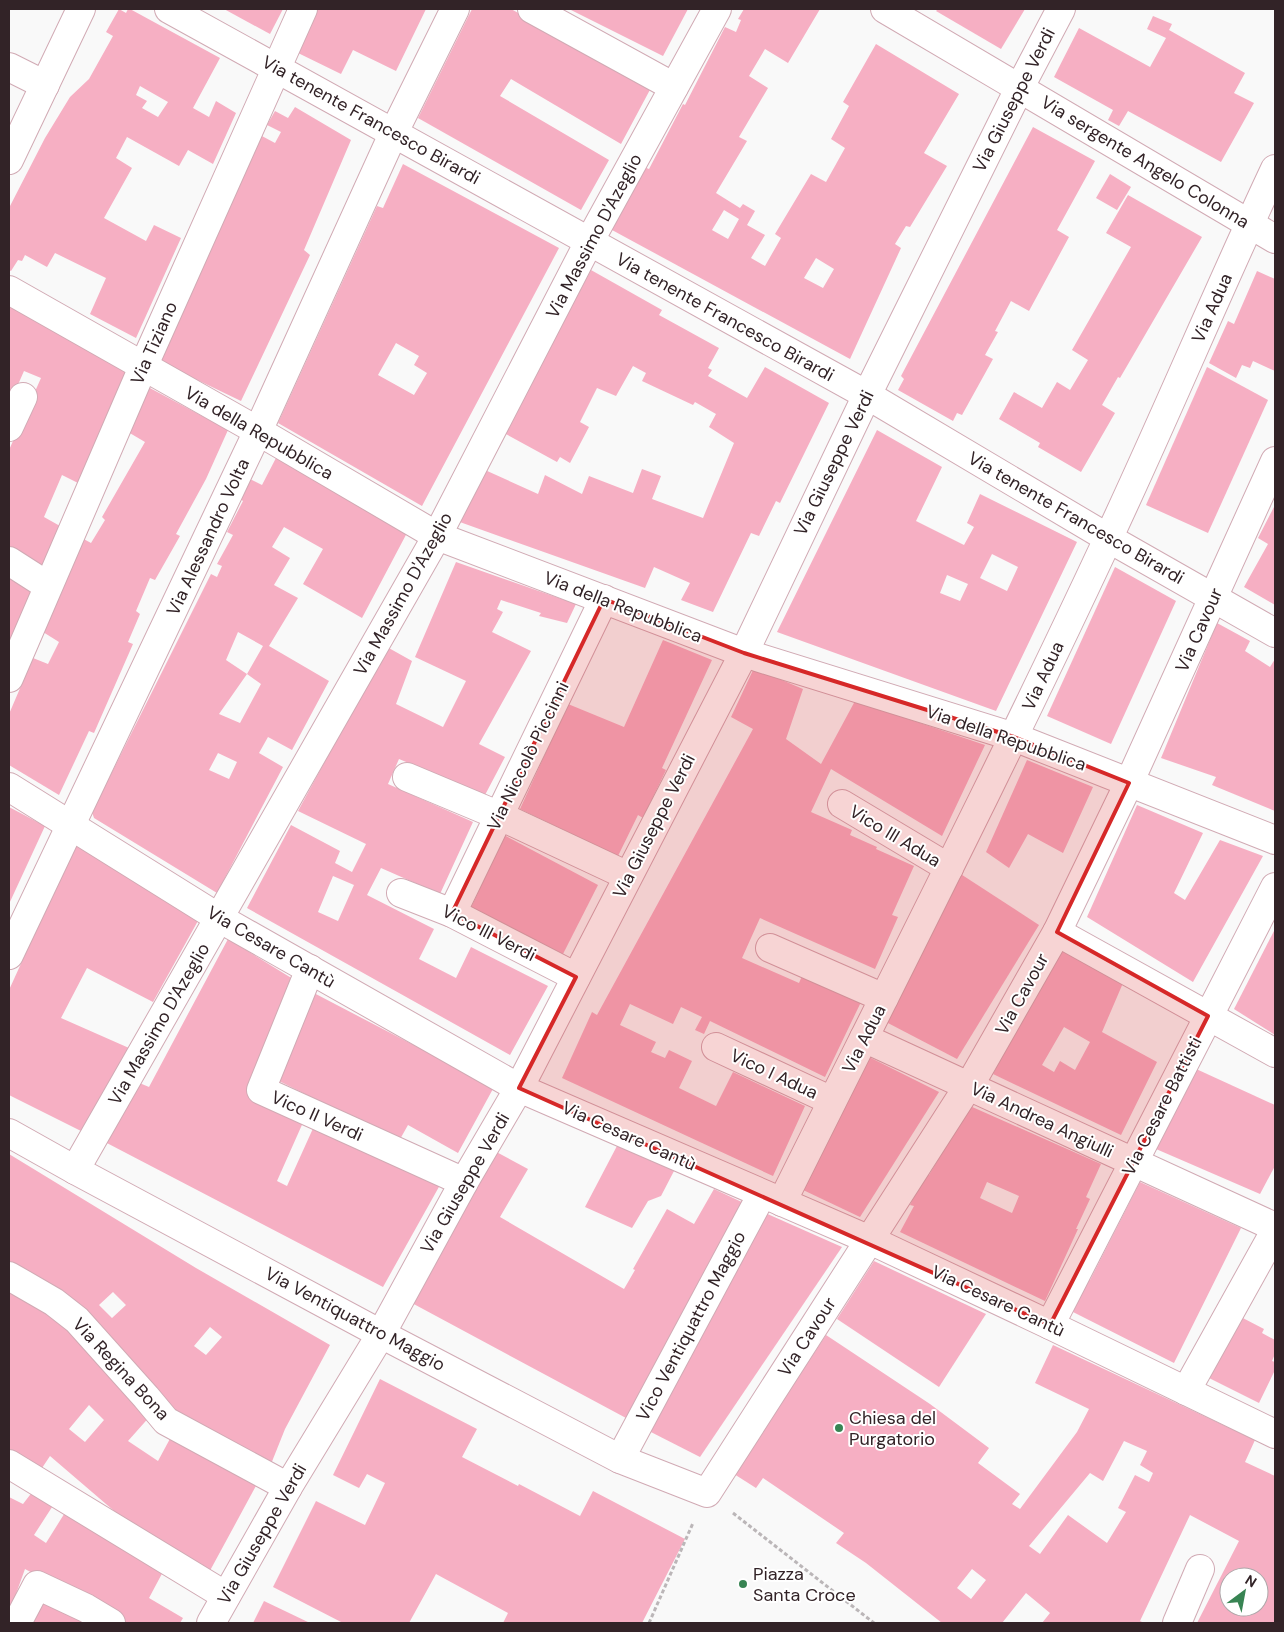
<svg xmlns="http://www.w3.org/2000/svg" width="1284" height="1632" viewBox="0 0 1284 1632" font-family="'DM Sans',sans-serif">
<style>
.building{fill:#f6afc3;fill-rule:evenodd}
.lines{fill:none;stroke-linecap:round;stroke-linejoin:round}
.minor-casing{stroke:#d1aab4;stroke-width:30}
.path{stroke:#bbb6b8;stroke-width:3;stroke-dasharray:4 2.5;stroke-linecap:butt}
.minor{stroke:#fff;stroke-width:28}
.marked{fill:#d62828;fill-opacity:0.2;stroke:#d62828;stroke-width:4;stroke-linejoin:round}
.poi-dot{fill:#388453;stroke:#fff;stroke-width:2}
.labels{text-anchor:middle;stroke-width:4;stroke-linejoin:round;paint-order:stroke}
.street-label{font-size:18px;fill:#322327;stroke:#fff}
.poi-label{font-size:18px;fill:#322327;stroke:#fff;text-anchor:start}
</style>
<rect width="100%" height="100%" fill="#f9f9f9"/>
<!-- building -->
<g class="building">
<path d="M119,9L126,13L128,9H130L220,58L193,108L209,117L216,101L236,113L213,164L188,150L179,166L127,137L116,158L132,168L104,218L146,241L154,225L181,238L136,338L90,314L106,278L55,253L47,267L25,255L22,261L18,260L11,271L9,270V208L45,138L70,97L89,79L113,36L106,32ZM140,86L168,102L158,117L142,108L147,101L136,95Z"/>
<path d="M224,9H283L270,34Z"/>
<path d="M316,9H426L396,71L353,50L341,74L296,52Z"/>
<path d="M472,9H511L652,86L621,144L511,79L500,96L609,160L581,210L418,118Z"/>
<path d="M569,9H688L663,56Z"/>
<path d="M744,9H820L788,63L765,49L749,76L768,88L739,137L747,141L716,193L740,208L743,204L755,211L747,225L765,235L751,258L765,266L781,238L775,234L811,174L826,182L845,148L831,139L849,106L843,102L876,44L959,94L924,153L947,166L910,227L906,226L895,244L901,248L850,359L612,230L644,167L649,169L683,104L685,105L725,27L736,32L741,20L738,19ZM724,210L739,219L728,239L712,230ZM816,258L834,269L823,288L804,278Z"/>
<path d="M938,9H1025L1001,49L936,11Z"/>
<path d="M1153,16L1172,24L1169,30L1245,73L1234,93L1254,103L1221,162L1128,111L1119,126L1108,120L1113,110L1054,77L1079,28L1150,67L1166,38L1147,29Z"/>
<path d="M295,107L351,140L304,250L310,255L241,401L158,361L260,135L275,143L281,132L267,125L275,111L288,118Z"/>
<path d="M1033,127L1095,161L1057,230L1069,237L1029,311L1011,301L995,331L998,332L985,355L993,359L962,415L957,413L953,421L898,390L904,379L901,376Z"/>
<path d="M403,164L559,248L422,506L278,423L377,206L383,208ZM396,343L419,356L414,365L427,373L414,395L378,375Z"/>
<path d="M1110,174L1131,187L1117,210L1096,198Z"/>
<path d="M1128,195L1202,237L1120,378L1118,377L1102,405L1115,413L1081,472L1038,447L1040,443L999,419L1014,392L1042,408L1057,382L1070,390L1088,360L1072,350L1131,247L1106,233Z"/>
<path d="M591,270L662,310L659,315L719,348L708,368L712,370L708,376L747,398L765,367L829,403L780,503L776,501L759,536L751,533L713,612L681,600L690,583L654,567L645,588L457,521L485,470L538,494L545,475L582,494L589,476L633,493L642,469L661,476L652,499L703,518L734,443L709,427L716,414L695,402L693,405L642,381L646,373L633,366L616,396L597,388L580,422L589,427L570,463L560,457L557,462L504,433Z"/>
<path d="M1257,271L1275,279V371L1253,361L1250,368L1242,365L1236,378L1209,363L1228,321L1234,324Z"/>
<path d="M9,306L130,373L80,484L62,475L44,517L60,526L43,567L9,546V450L41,378L24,371L9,405Z"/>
<path d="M1207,367L1268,400L1208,533L1146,505Z"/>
<path d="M148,387L228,430L206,479L176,534L180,536L155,580L150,578L136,611L140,614L128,642L133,644L94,733L89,731L59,795L9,765V714L33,658L48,664L59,642L43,632L80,537L91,543L105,520L102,517L145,442L128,432Z"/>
<path d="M877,430L942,467L916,521L964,545L974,527L967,523L980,494L1077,542L996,711L777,632ZM992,554L1018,567L1007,591L980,578ZM947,575L968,584L960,601L940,593Z"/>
<path d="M277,456L408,531L362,618L303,584L323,549L284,527L272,547L290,558L274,585L298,598L269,646L329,681L292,750L268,737L259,753L283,767L217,893L94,818L92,812L211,574L217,577L222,566L217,564L233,535L227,532L243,501L239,498L250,479L262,485ZM238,632L263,646L247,674L261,684L240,723L219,714L247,674L226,660ZM218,753L237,762L229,779L209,770Z"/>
<path d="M1275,505V605L1244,587L1268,544L1258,538Z"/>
<path d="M456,562L576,604L567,623L539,616L541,613L501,600L497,609L503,612L492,632L531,651L479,744L505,757L485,795L399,759L388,784L473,822L440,894L381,868L367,895L434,929L419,959L456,978L471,947L548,986L510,1055L247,908L291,825L340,851L335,863L352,872L366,844L298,811L387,647L412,661L396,704L443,727L466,681L415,657ZM333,876L354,885L338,921L318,912Z"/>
<path d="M1115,567L1176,601L1111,744L1047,716Z"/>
<path d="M9,576L32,591L9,647Z"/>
<path d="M1217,623L1250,641L1245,651L1270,667L1275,659V811L1212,785L1216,777L1161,758Z"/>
<path d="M663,640L712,660L662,768L666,770L643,818L638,815L618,856L520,809L568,704L624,727Z"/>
<path d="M754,668L803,689L786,739L821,764L855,701L985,745L942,836L831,769L811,812L852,830L850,835L877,847L876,849L914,866L892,915L898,917L875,969L760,918L742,958L799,983L802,976L861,1002L825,1077L710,1021L704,1034L695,1030L702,1017L681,1007L673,1024L630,1004L620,1025L656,1042L651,1052L665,1058L669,1050L692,1061L679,1088L716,1106L733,1072L805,1106L773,1176L562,1078L592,1012L597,1015L753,729L731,717Z"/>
<path d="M1027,760L1093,787L1063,853L1028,834L1009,868L986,852Z"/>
<path d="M1137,805L1203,833L1174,893L1185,900L1220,840L1263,856L1193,982L1087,917Z"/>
<path d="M9,807L45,826L9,904Z"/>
<path d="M504,835L598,885L563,954L471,908Z"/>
<path d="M75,845L199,919L153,1002L87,968L61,1018L129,1048L81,1131L9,1095V990Z"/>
<path d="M956,871L1039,925L957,1059L886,1022Z"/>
<path d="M1275,929V1035L1234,1009Z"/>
<path d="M228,939L293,979L248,1092L305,1118L277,1181L287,1186L315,1124L440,1185L383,1287L103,1141L130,1079L149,1087Z"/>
<path d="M1059,949L1123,983L1102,1032L1157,1062L1121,1135L993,1074ZM1064,1027L1090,1042L1075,1070L1060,1061L1054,1072L1042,1065Z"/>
<path d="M312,992L494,1087L458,1153L408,1125L399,1141L277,1080Z"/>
<path d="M867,1056L939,1092L860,1217L801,1189Z"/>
<path d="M1194,1068L1275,1105V1166L1260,1194L1156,1149Z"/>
<path d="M970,1106L1101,1164L1086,1197L1090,1199L1076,1229H1078L1045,1301L900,1232L914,1206L910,1205L925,1174L929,1175ZM987,1182L1019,1196L1012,1213L980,1198Z"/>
<path d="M618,1144L674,1171L661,1196L648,1201L632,1228L585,1207Z"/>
<path d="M489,1148L528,1169L500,1217L624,1289L635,1270L633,1269L667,1209L694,1224L714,1189L746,1204L626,1418L410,1302Z"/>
<path d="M9,1154L196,1268L330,1345L285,1429L271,1464L229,1439L215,1456L257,1484L206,1578L127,1522L50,1456L40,1471L9,1452V1292L66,1325L152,1414L128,1441L158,1461L172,1435L175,1416L82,1314L50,1283L9,1261ZM113,1292L126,1305L112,1318L99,1305ZM210,1327L222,1337L206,1355L194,1346ZM89,1405L104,1420L85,1442L69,1429Z"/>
<path d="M1140,1182L1241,1228L1174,1363L1073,1312L1079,1298L1075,1296L1085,1278L1090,1280Z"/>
<path d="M763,1212L842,1247L700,1457L643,1428Z"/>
<path d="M874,1261L986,1314L939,1387L837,1319Z"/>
<path d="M1237,1315L1264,1329L1262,1333L1275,1340V1354L1272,1361L1275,1362V1370L1259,1403L1207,1377Z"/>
<path d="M826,1335L930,1404L989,1448L978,1463L1020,1494L1012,1504L1020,1509L1077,1432L1089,1409L1035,1383L1053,1345L1255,1440L1245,1462L1275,1476V1623H1197L1239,1541L1190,1515L1140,1621L1144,1623H1042L1050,1613L1026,1593L1002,1623H942L866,1563L836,1543L844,1533L763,1478L756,1488L734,1474ZM1124,1441L1147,1451L1140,1465L1153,1473L1149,1482L1135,1475L1118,1508L1126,1512L1107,1543L1068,1515L1040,1554L1029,1546L1090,1473L1103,1481ZM972,1569L986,1580L971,1599L957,1588ZM1229,1577H1259V1607H1229Z"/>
<path d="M380,1379L477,1429L462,1457L518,1486L519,1484L580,1516L593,1491L685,1539L642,1623H503L508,1613L436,1574L409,1623H343L273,1587L316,1501L365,1525L385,1483L367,1474L359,1488L333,1475Z"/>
<path d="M33,1491L54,1504L34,1535L46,1543L66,1511L165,1568L149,1598L183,1618L180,1623H124L25,1569L9,1613V1497L23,1504Z"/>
<path d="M45,1596L102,1623H33Z"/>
<path d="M264,1601L310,1623H253Z"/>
</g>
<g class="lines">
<defs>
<g id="minor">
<path d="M169,9L867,395L1108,538L1275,633"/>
<path d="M532,9L674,87"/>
<path d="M885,9L1275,239"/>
<path d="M9,67L45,85"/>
<path d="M9,160L81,9"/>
<path d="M9,290L258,431L437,536L744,653L1014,737L1275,840"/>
<path d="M9,427L23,397"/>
<path d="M9,561L48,586"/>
<path d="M9,678L143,367L303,9"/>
<path d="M407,777L500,816L628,876"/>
<path d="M9,787L219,918L519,1088L870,1240L1050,1325L1275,1434"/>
<path d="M842,804L949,868"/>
<path d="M401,893L452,913L576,977"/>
<path d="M452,913L604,599"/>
<path d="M1057,932L1275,1053"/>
<path d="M770,948L884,998"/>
<path d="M9,955L258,431L394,132L455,9"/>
<path d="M310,969L261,1090L464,1182"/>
<path d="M864,1038L1275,1227"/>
<path d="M716,1047L832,1101"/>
<path d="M9,1133L75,1170L381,1334L620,1459L707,1493L976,1074L1057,932L1129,783L1275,461"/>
<path d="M75,1170L437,536L589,242L717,9"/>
<path d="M782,1202C891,983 1003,764 1107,541C1165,418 1217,292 1275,169"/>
<path d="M9,1276L54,1302L77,1320L146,1397L166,1421L288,1487"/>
<path d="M1050,1325L1275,887"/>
<path d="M1186,1391L1275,1231"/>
<path d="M620,1459L762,1194"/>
<path d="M9,1464L226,1596"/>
<path d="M17,1623L37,1585L86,1608L111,1623"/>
<path d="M211,1623L288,1487L381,1334L464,1182L519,1088L744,653L867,395L1020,87L1061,9"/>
<path d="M1177,1623L1200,1569"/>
</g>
</defs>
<!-- minor casing -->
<use href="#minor" class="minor-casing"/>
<!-- path -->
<g class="path">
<path d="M733,1513L874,1623"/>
<path d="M649,1623L693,1523"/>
</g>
<!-- minor -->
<use href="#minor" class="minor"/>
</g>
<!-- marked area -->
<path class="marked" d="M604,599L744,653L1014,737L1129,783L1057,932L1208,1016L1050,1325L519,1088L576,977L452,913Z"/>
<!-- markers -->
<g class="poi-dot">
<circle cx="839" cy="1428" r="5"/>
<circle cx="743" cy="1584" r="5"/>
</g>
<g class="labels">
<!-- street labels -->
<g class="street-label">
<text transform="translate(1014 100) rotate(-63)" y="6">Via Giuseppe Verdi</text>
<text transform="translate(371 120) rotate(29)" y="6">Via tenente Francesco Birardi</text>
<text transform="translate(1145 162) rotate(31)" y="6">Via sergente Angelo Colonna</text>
<text transform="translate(594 236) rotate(-62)" y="6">Via Massimo D'Azeglio</text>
<text transform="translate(1212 308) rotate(-66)" y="6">Via Adua</text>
<text transform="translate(725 317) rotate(29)" y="6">Via tenente Francesco Birardi</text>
<text transform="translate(154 343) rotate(-66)" y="6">Via Tiziano</text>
<text transform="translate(259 433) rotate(30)" y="6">Via della Repubblica</text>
<text transform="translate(834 463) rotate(-64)" y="6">Via Giuseppe Verdi</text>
<text transform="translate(1076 518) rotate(30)" y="6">Via tenente Francesco Birardi</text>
<text transform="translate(208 537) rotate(-65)" y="6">Via Alessandro Volta</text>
<text transform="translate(403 594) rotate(-61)" y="6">Via Massimo D'Azeglio</text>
<text transform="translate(623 607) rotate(21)" y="6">Via della Repubblica</text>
<text transform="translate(1199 630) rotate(-66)" y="6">Via Cavour</text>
<text transform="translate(1043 676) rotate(-65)" y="6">Via Adua</text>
<text transform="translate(1006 738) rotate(19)" y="6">Via della Repubblica</text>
<text transform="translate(528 756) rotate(-64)" y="6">Via Niccolò Piccinni</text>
<text transform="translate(654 826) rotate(-63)" y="6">Via Giuseppe Verdi</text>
<text transform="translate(895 836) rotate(31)" y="6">Vico III Adua</text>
<text transform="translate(489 933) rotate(27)" y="6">Vico III Verdi</text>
<text transform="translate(271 947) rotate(30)" y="6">Via Cesare Cantù</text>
<text transform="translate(1022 994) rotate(-61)" y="6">Via Cavour</text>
<text transform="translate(159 1024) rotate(-60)" y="6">Via Massimo D'Azeglio</text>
<text transform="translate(864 1039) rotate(-63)" y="6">Via Adua</text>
<text transform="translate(774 1074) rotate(25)" y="6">Vico I Adua</text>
<text transform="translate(1162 1106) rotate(-63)" y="6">Via Cesare Battisti</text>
<text transform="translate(317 1116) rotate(24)" y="6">Vico II Verdi</text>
<text transform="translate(1042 1120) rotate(25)" y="6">Via Andrea Angiulli</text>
<text transform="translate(629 1136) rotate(24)" y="6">Via Cesare Cantù</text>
<text transform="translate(465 1183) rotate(-60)" y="6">Via Giuseppe Verdi</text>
<text transform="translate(998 1301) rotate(25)" y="6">Via Cesare Cantù</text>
<text transform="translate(355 1319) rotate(28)" y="6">Via Ventiquattro Maggio</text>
<text transform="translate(691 1326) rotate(-62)" y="6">Vico Ventiquattro Maggio</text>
<text transform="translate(807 1337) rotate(-57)" y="6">Via Cavour</text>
<text transform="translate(121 1369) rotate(47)" y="6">Via Regina Bona</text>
<text transform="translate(262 1534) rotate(-60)" y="6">Via Giuseppe Verdi</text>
</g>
<!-- poi labels -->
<g class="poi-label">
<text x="849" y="1424">Chiesa del<tspan x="849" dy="21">Purgatorio</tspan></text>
<text x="753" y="1580">Piazza<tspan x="753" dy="21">Santa Croce</tspan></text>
</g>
</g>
<!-- border -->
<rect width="1284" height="1632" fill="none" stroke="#322327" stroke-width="20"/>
<!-- north arrow -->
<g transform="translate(1244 1592) rotate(32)"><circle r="24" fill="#ffffff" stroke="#ada7a9"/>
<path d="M0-4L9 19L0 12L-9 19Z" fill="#388453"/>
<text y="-8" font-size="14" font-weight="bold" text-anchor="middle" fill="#322327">N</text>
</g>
</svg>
